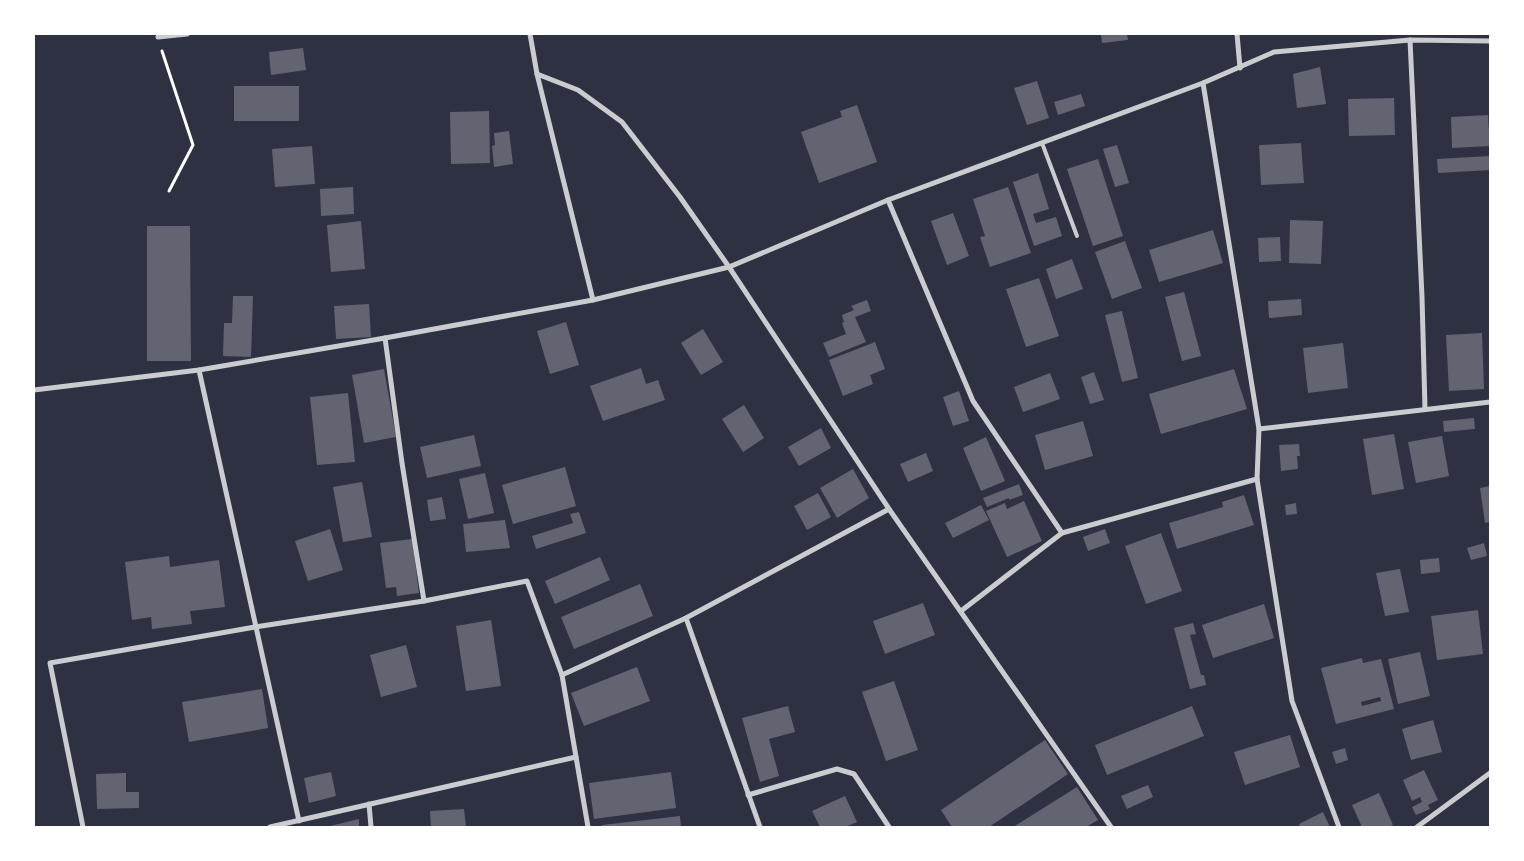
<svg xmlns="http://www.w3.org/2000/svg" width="1524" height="861" viewBox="0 0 1524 861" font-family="'Space Grotesk',sans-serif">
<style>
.building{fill:#626471;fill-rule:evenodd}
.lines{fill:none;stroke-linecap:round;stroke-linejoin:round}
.path{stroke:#fff;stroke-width:3}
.service{stroke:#caccd0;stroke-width:4}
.minor{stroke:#caccd0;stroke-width:5}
</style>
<rect width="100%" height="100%" fill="#2d3142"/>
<!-- building -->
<g class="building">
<path d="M1101,34H1127L1128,40L1102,43Z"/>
<path d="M303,48L306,70L271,75L269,52Z"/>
<path d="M1320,67L1326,104L1297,108L1293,74Z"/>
<path d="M1037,81L1049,118L1027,125L1014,88Z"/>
<rect x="234" y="86" width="65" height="35"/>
<path d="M1081,94L1085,106L1058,115L1054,102Z"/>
<path d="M1394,98L1395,135L1349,136L1348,99Z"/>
<path d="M857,105L877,162L819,183L801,132L842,117L840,111Z"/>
<path d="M489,111L490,163L451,164L450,112Z"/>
<path d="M1488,115L1490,146L1452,148L1451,117Z"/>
<path d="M509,131L513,164L494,167L492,146L495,145L494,133Z"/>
<path d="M1301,143L1304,183L1261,185L1259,145Z"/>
<path d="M1117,145L1129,183L1115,187L1103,149Z"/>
<path d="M312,146L315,184L275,187L272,149Z"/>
<path d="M1490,156V170L1438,173L1437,159Z"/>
<path d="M1098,159L1123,236L1093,246L1067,169Z"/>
<path d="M1038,173L1049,209L1033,214L1036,223L1056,217L1062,236L1034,246L1013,182Z"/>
<path d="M353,187L354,214L321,216L320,189Z"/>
<path d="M1008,187L1031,253L990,267L980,237L985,236L973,199Z"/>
<path d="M953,213L969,256L947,265L931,221Z"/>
<path d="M1290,220L1323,221L1321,264L1289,263Z"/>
<path d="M361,221L365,269L331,272L327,225Z"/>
<path d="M147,226H190L191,361H147Z"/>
<path d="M1213,230L1223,263L1159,282L1149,250Z"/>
<path d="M1280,237L1281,261L1259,262L1258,238Z"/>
<path d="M1125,241L1142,288L1112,299L1095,252Z"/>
<path d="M1072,259L1083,289L1056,299L1046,269Z"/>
<path d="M1039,278L1059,336L1026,347L1006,289Z"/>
<path d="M1184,292L1201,356L1182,361L1165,297Z"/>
<path d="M233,296H253L251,357L223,356L224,323H232Z"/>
<path d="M1301,299L1302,315L1269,318L1268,301Z"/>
<path d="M867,300L871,311L855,317L866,342L829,357L823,343L846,334L842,323L844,322L842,315L854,310L851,306Z"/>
<path d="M369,304L371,337L336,339L334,306Z"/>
<path d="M1122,311L1138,378L1122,382L1105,315Z"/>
<path d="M566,322L579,365L550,374L537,331Z"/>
<path d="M703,329L723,362L701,375L681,343Z"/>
<path d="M1482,333L1484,389L1449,391L1446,335Z"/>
<path d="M875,342L885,369L870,375L873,384L843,396L829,360Z"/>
<path d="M1343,343L1348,388L1308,393L1303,348Z"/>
<path d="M641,368L646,384L658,380L665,400L603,421L590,386Z"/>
<path d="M384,369L396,437L364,443L352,375Z"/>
<path d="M1234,369L1247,409L1161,434L1149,394Z"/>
<path d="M1094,372L1104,400L1090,404L1081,377Z"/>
<path d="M1050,373L1060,399L1023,412L1014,387Z"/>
<path d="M959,391L969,421L953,426L943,397Z"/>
<path d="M348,393L355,462L317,465L310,397Z"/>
<path d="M744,405L764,438L743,452L722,419Z"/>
<path d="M1474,418L1475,429L1444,432L1443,421Z"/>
<path d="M1083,421L1093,456L1045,470L1035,435Z"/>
<path d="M821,428L831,448L799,466L788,447Z"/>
<path d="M1394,434L1404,489L1372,495L1363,439Z"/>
<path d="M474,435L481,466L427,478L420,447Z"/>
<path d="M1442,436L1449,476L1416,483L1408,442Z"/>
<path d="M986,437L1005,481L981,491L963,448Z"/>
<path d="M1299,444L1300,456H1297L1298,469L1281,471L1279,445Z"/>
<path d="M926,453L933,471L908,482L900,464Z"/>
<path d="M565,467L576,506L513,524L502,485Z"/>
<path d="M853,469L869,498L837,518L820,488Z"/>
<path d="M485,473L494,513L468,519L459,479Z"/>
<path d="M362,482L372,537L343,542L333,487Z"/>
<path d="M1019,484L1023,495L1009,500V498L987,507L983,498Z"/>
<path d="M1490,486V522L1485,523L1480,488Z"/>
<path d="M818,493L831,517L807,530L794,506Z"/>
<path d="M1244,495L1254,525L1177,549L1169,523L1223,507L1222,502Z"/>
<path d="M442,497L446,519L430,521L427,500Z"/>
<path d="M1024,501L1042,541L1007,557L986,511L1005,503L1007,509Z"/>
<path d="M1296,503L1297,514L1286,515L1285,505Z"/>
<path d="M981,505L989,520L953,538L945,523Z"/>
<path d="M579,512L586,533L536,549L532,536L573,523L570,514Z"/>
<path d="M505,520L510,548L466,552L463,524Z"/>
<path d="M330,529L343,570L308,581L295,541Z"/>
<path d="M1105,529L1110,543L1088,551L1083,537Z"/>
<path d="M1161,533L1182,591L1146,604L1125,546Z"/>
<path d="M412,539L419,593L397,596L396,587L386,588L380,543Z"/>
<path d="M1484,543L1487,556L1471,560L1467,548Z"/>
<path d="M169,556L170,567L219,560L225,607L190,611L192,624L152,629L151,617L132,620L125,562Z"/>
<path d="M600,557L610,580L555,604L545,581Z"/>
<path d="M1439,558L1440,572L1421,574L1420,560Z"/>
<path d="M1400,569L1409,612L1385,616L1376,573Z"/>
<path d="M640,584L653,616L574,649L561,617Z"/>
<path d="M923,603L935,635L885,654L873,621Z"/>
<path d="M1264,604L1274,638L1213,658L1202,625Z"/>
<path d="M1478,610L1483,654L1437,660L1431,616Z"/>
<path d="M491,620L501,686L466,691L456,626Z"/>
<path d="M1193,623L1196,634L1190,635L1201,675H1204L1206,685L1190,689L1174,628Z"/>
<path d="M406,645L417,687L381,697L370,655Z"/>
<path d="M1420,652L1430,696L1398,704L1388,659Z"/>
<path d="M1362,658L1363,663L1381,659L1394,709L1336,724L1321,668ZM1380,697L1381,701L1362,706L1361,702Z"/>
<path d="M637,667L650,701L584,726L571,693Z"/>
<path d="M894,681L918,750L886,761L862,692Z"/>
<path d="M262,689L268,728L189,742L182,702Z"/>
<path d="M788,706L795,732L769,739L779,776L760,782L742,718Z"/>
<path d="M1192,706L1204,736L1107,775L1095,745Z"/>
<path d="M1433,720L1442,752L1411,760L1402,729Z"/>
<path d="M1290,735L1300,767L1245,785L1234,752Z"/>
<path d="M1045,740L1068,774L989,827H952L941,810Z"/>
<path d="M1345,748L1348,760L1336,764L1332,752Z"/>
<path d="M1424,770L1438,800L1428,805L1430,809L1416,815L1412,807L1422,802L1420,797L1412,801L1403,780Z"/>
<path d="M331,772L336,796L309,803L304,778Z"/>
<path d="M671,772L676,808L594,819L589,783Z"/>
<path d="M126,773V792H139V808L97,809L96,774Z"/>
<path d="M1148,785L1153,797L1127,809L1121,796Z"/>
<path d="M1077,787L1098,820L1086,827H1013Z"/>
<path d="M1379,793L1393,825L1388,827H1362L1352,805Z"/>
<path d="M845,796L857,822L845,827H820L812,811Z"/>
<path d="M464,809L466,827H431L430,811Z"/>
<path d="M1323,812L1330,827H1300L1299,824Z"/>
<path d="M680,816L681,827H602V825Z"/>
<path d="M359,819V827H326Z"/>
</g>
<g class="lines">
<!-- path -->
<path class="path" d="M162,51L193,145L169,191"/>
<!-- service -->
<path class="service" d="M1042,143L1077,236"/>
<!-- minor -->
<g class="minor">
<path d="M530,34L537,74L593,300"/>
<path d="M1237,34L1240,68"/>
<path d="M158,37L187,34"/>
<path d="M1410,40L1422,297L1425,409"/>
<path d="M537,74L578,90L622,122L680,197L729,267L889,509L1111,827"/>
<path d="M1203,83L1259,429L1257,479L1292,701L1339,827"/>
<path d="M888,200L973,401L1062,533"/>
<path d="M385,338L402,463L424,601"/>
<path d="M199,370L299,821"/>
<path d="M34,390L199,370L385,338L593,300L729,267L888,200L1203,83L1274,52L1410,40L1490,41"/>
<path d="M1259,429L1490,402"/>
<path d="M961,611L1062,533L1257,479"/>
<path d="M686,618L760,827"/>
<path d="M562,675L686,618L889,509"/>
<path d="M748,795L837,769L854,774L889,827"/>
<path d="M369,804L371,827"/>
<path d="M83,827L50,663L255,627L424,601L527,581L562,675L588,827"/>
<path d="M270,827L576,757"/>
<path d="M1417,827L1490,773"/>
</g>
</g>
<!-- border -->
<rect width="1524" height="861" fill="none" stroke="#ffffff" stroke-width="70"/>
</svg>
